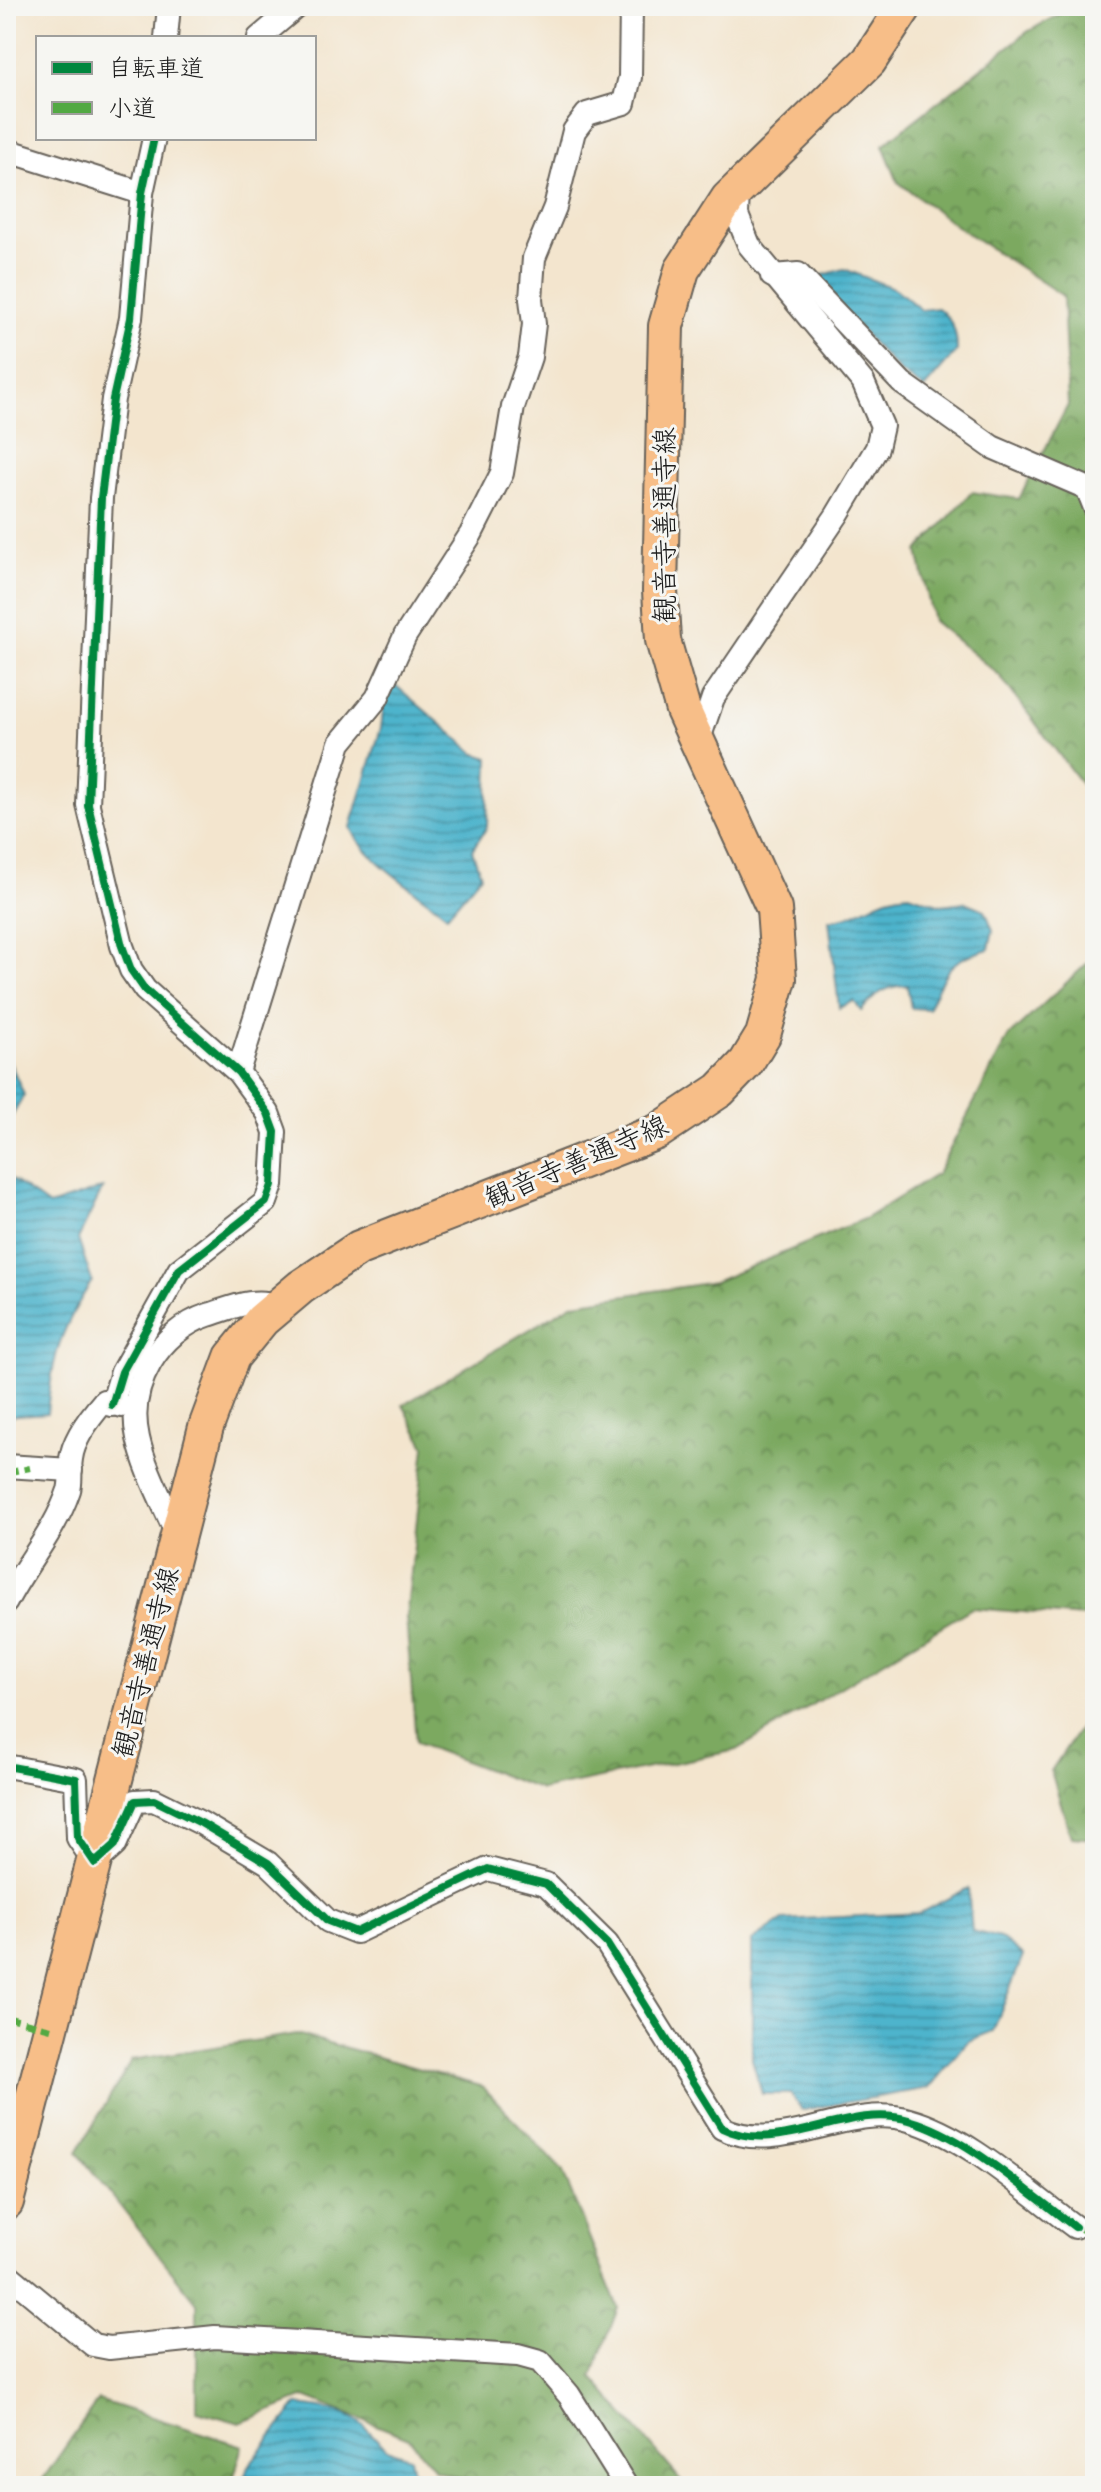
<svg xmlns="http://www.w3.org/2000/svg" width="1101" height="2492" viewBox="0 0 1101 2492" font-family="'Architects Daughter','Klee One',sans-serif">
<style>
.forest{fill:url(#forest-crowns);stroke:#4c623e;stroke-width:2}
.water{fill:url(#water-rules);stroke:#346874;stroke-width:2}
.lines{fill:none;stroke-linecap:round;stroke-linejoin:round}
.street-casing{stroke:#67625a;stroke-width:26}
.primary-casing{stroke:#67625a;stroke-width:38}
.street{stroke:#fff;stroke-width:22}
.primary{stroke:#f7be88;stroke-width:34}
.quiet{stroke:#52a943;stroke-width:6;stroke-dasharray:12 6;stroke-linecap:butt}
.cycleway-casing{stroke:#f6f6f2;stroke-width:13}
.cycleway{stroke:#00873e;stroke-width:8}
.labels{text-anchor:middle;stroke-width:6;stroke-linejoin:round;paint-order:stroke}
.street-label{font-size:28px;fill:#1c1c1c;stroke:#f6f6f2}
</style>
<defs>
<pattern id="forest-crowns" width="20" height="18" patternUnits="userSpaceOnUse" patternTransform="scale(2)"><rect width="20" height="18" fill="#7ca961"/><path d="M2 6a3 3 0 1 1 6 0M12 15a3 3 0 1 1 6 0" fill="none" stroke="#65894f"/></pattern>
<pattern id="water-rules" width="6" height="5" patternUnits="userSpaceOnUse" patternTransform="scale(2)"><rect width="6" height="5" fill="#4db4cc"/><path d="M0 2.5h6" fill="none" stroke="#3f92a5"/></pattern>
</defs>
<rect width="100%" height="100%" fill="#f6f6f2"/>
<filter id="ink" filterUnits="userSpaceOnUse"><feTurbulence type="fractalNoise" baseFrequency=".0125" numOctaves="2"/><feDisplacementMap in="SourceGraphic" scale="16" xChannelSelector="R" yChannelSelector="G"/><feConvolveMatrix kernelMatrix="1 2 1 2 8 2 1 2 1" color-interpolation-filters="sRGB"/></filter>
<filter id="wash" filterUnits="userSpaceOnUse"><feTurbulence type="fractalNoise" baseFrequency=".006" numOctaves="4" result="noise"/><feDisplacementMap in="SourceGraphic" scale="32" xChannelSelector="R" yChannelSelector="G"/><feGaussianBlur stdDeviation="1.8" result="paint"/><feColorMatrix in="noise" values="0 0 0 0 0 0 0 0 0 0 0 0 0 0 0 0 0 1.4 0 .05"/><feComposite in="paint" operator="in"/></filter>
<g filter="url(#wash)">
<rect width="100%" height="100%" fill="#f3e5ce"/>
<!-- forest -->
<g class="forest">
<path d="M1074,6H1095V802L999,675L933,621L918,551L972,492L1019,499L1068,405L1063,296L958,227L898,182L883,145L1027,32Z"/>
<path d="M1095,956V1618L972,1608L737,1750L541,1790L416,1743L406,1618L425,1446L403,1405L574,1303L714,1282L866,1218L937,1174L1008,1037Z"/>
<path d="M1095,1705V1839L1071,1837L1051,1771Z"/>
<path d="M297,2034L483,2087L562,2170L618,2308L592,2377L686,2486H485L435,2470L409,2438L305,2397L240,2423L197,2411V2303L77,2152L132,2060Z"/>
<path d="M98,2400L243,2446L231,2486H38Z"/>
</g>
<!-- water -->
<g class="water">
<path d="M844,269L896,289L921,310L938,308C953,320 957,333 957,351L924,389L899,371L812,278Z"/>
<path d="M395,685L476,754L489,758L487,827L472,850L481,875L447,915C421,894 361,857 351,827L381,728L384,703Z"/>
<path d="M909,894L941,905L965,902L985,910L993,930L989,949C945,961 947,970 928,1009L911,1008L907,985C884,986 875,995 861,1011L854,1001L839,1008L829,920C861,917 877,895 909,894Z"/>
<path d="M6,1053L24,1095L6,1127Z"/>
<path d="M6,1175L49,1206L103,1188L78,1239L92,1281C60,1331 53,1353 47,1413L6,1416Z"/>
<path d="M968,1888L972,1931L1000,1938L1023,1956L993,2031L968,2041L929,2088L802,2110L790,2094H762L752,2059V1941L783,1920L920,1913Z"/>
<path d="M297,2405C316,2407 336,2409 353,2418C377,2432 374,2449 410,2457L414,2477L409,2486H241L248,2466Z"/>
</g>
</g>
<g filter="url(#ink)">
<g class="lines">
<defs>
<g id="street">
<path d="M166,38L169,6"/>
<path d="M259,38L297,6"/>
<path d="M6,150L142,193"/>
<path d="M772,276L798,274L902,383L992,447L1087,488L1095,508"/>
<path d="M698,742L713,698L837,515L877,448L882,426L863,382L749,245L737,215L738,190"/>
<path d="M238,1072L340,743L377,698L405,636L471,534L502,473L513,407L530,357L534,324L531,299L534,258L555,207L574,131L587,114L624,103L630,77L631,6"/>
<path d="M112,1405L122,1372L179,1270L266,1202L272,1185L275,1132L268,1113L238,1072L145,990L131,970L122,946L88,805L101,498L113,399L131,318L142,193L154,138"/>
<path d="M6,1466L71,1470"/>
<path d="M177,1535C164,1504 145,1470 138,1438C126,1386 159,1331 208,1315C234,1307 253,1297 279,1306"/>
<path d="M6,1602C26,1563 55,1532 69,1490C72,1480 69,1469 71,1459C73,1440 91,1416 104,1401L122,1406"/>
<path d="M6,1766L76,1779L78,1838L95,1863L115,1845L135,1801L154,1800L201,1823L268,1863L328,1921L356,1932L488,1869L546,1884L607,1944L722,2128C780,2157 847,2102 909,2120C967,2136 1026,2191 1075,2227"/>
<path d="M6,2273L93,2345L109,2348L215,2337L518,2355L540,2361L569,2395L626,2486"/>
</g>
<path id="primary" d="M6,2202L206,1427L232,1357L262,1320L301,1287L359,1248L657,1132L720,1090L746,1063L763,1035L779,979L774,909L683,710L663,640L660,591L666,326L682,270L728,199L869,61L905,6"/>
</defs>
<!-- street casing -->
<use href="#street" class="street-casing"/>
<!-- primary casing -->
<use href="#primary" class="primary-casing"/>
<!-- street -->
<use href="#street" class="street"/>
<!-- primary -->
<use href="#primary" class="primary"/>
<!-- quiet -->
<g class="quiet">
<path d="M6,1473L30,1468"/>
<path d="M6,2017L51,2029"/>
<path d="M1075,2227L1095,2235"/>
</g>
<defs>
<g id="cycleway">
<path d="M112,1405L122,1372L179,1270L266,1202L272,1185L275,1132L268,1113L238,1072L145,990L131,970L122,946L88,805L101,498L113,399L131,318L142,193L154,138"/>
<path d="M6,1766L76,1779L78,1838L95,1863L115,1845L135,1801L154,1800L201,1823L268,1863L328,1921L356,1932L488,1869L546,1884L607,1944L722,2128C780,2157 847,2102 909,2120C967,2136 1026,2191 1075,2227"/>
</g>
</defs>
<!-- cycleway casing -->
<use href="#cycleway" class="cycleway-casing"/>
<!-- cycleway -->
<use href="#cycleway" class="cycleway"/>
</g>
</g>
<g class="labels">
<!-- street labels -->
<g class="street-label">
<text transform="translate(664 525) rotate(-90)" y="10">観音寺善通寺線</text>
<text transform="translate(576 1161) rotate(-23)" y="10">観音寺善通寺線</text>
<text transform="translate(145 1662) rotate(-76)" y="10">観音寺善通寺線</text>
</g>
</g>
<!-- margin -->
<rect width="1101" height="2492" fill="none" stroke="#f6f6f2" stroke-width="32"/>
<!-- legend -->
<rect x="36" y="36" width="280" height="104" fill="#f6f6f2" stroke="#9f9f9c" stroke-width="2"/>
<rect x="52" y="62" width="40" height="12" fill="#00873e" stroke="#9f9f9c" stroke-width="2"/>
<text x="108" y="76" font-size="24" fill="#1c1c1c">自転車道</text>
<rect x="52" y="102" width="40" height="12" fill="#52a943" stroke="#9f9f9c" stroke-width="2"/>
<text x="108" y="116" font-size="24" fill="#1c1c1c">小道</text>
</svg>
